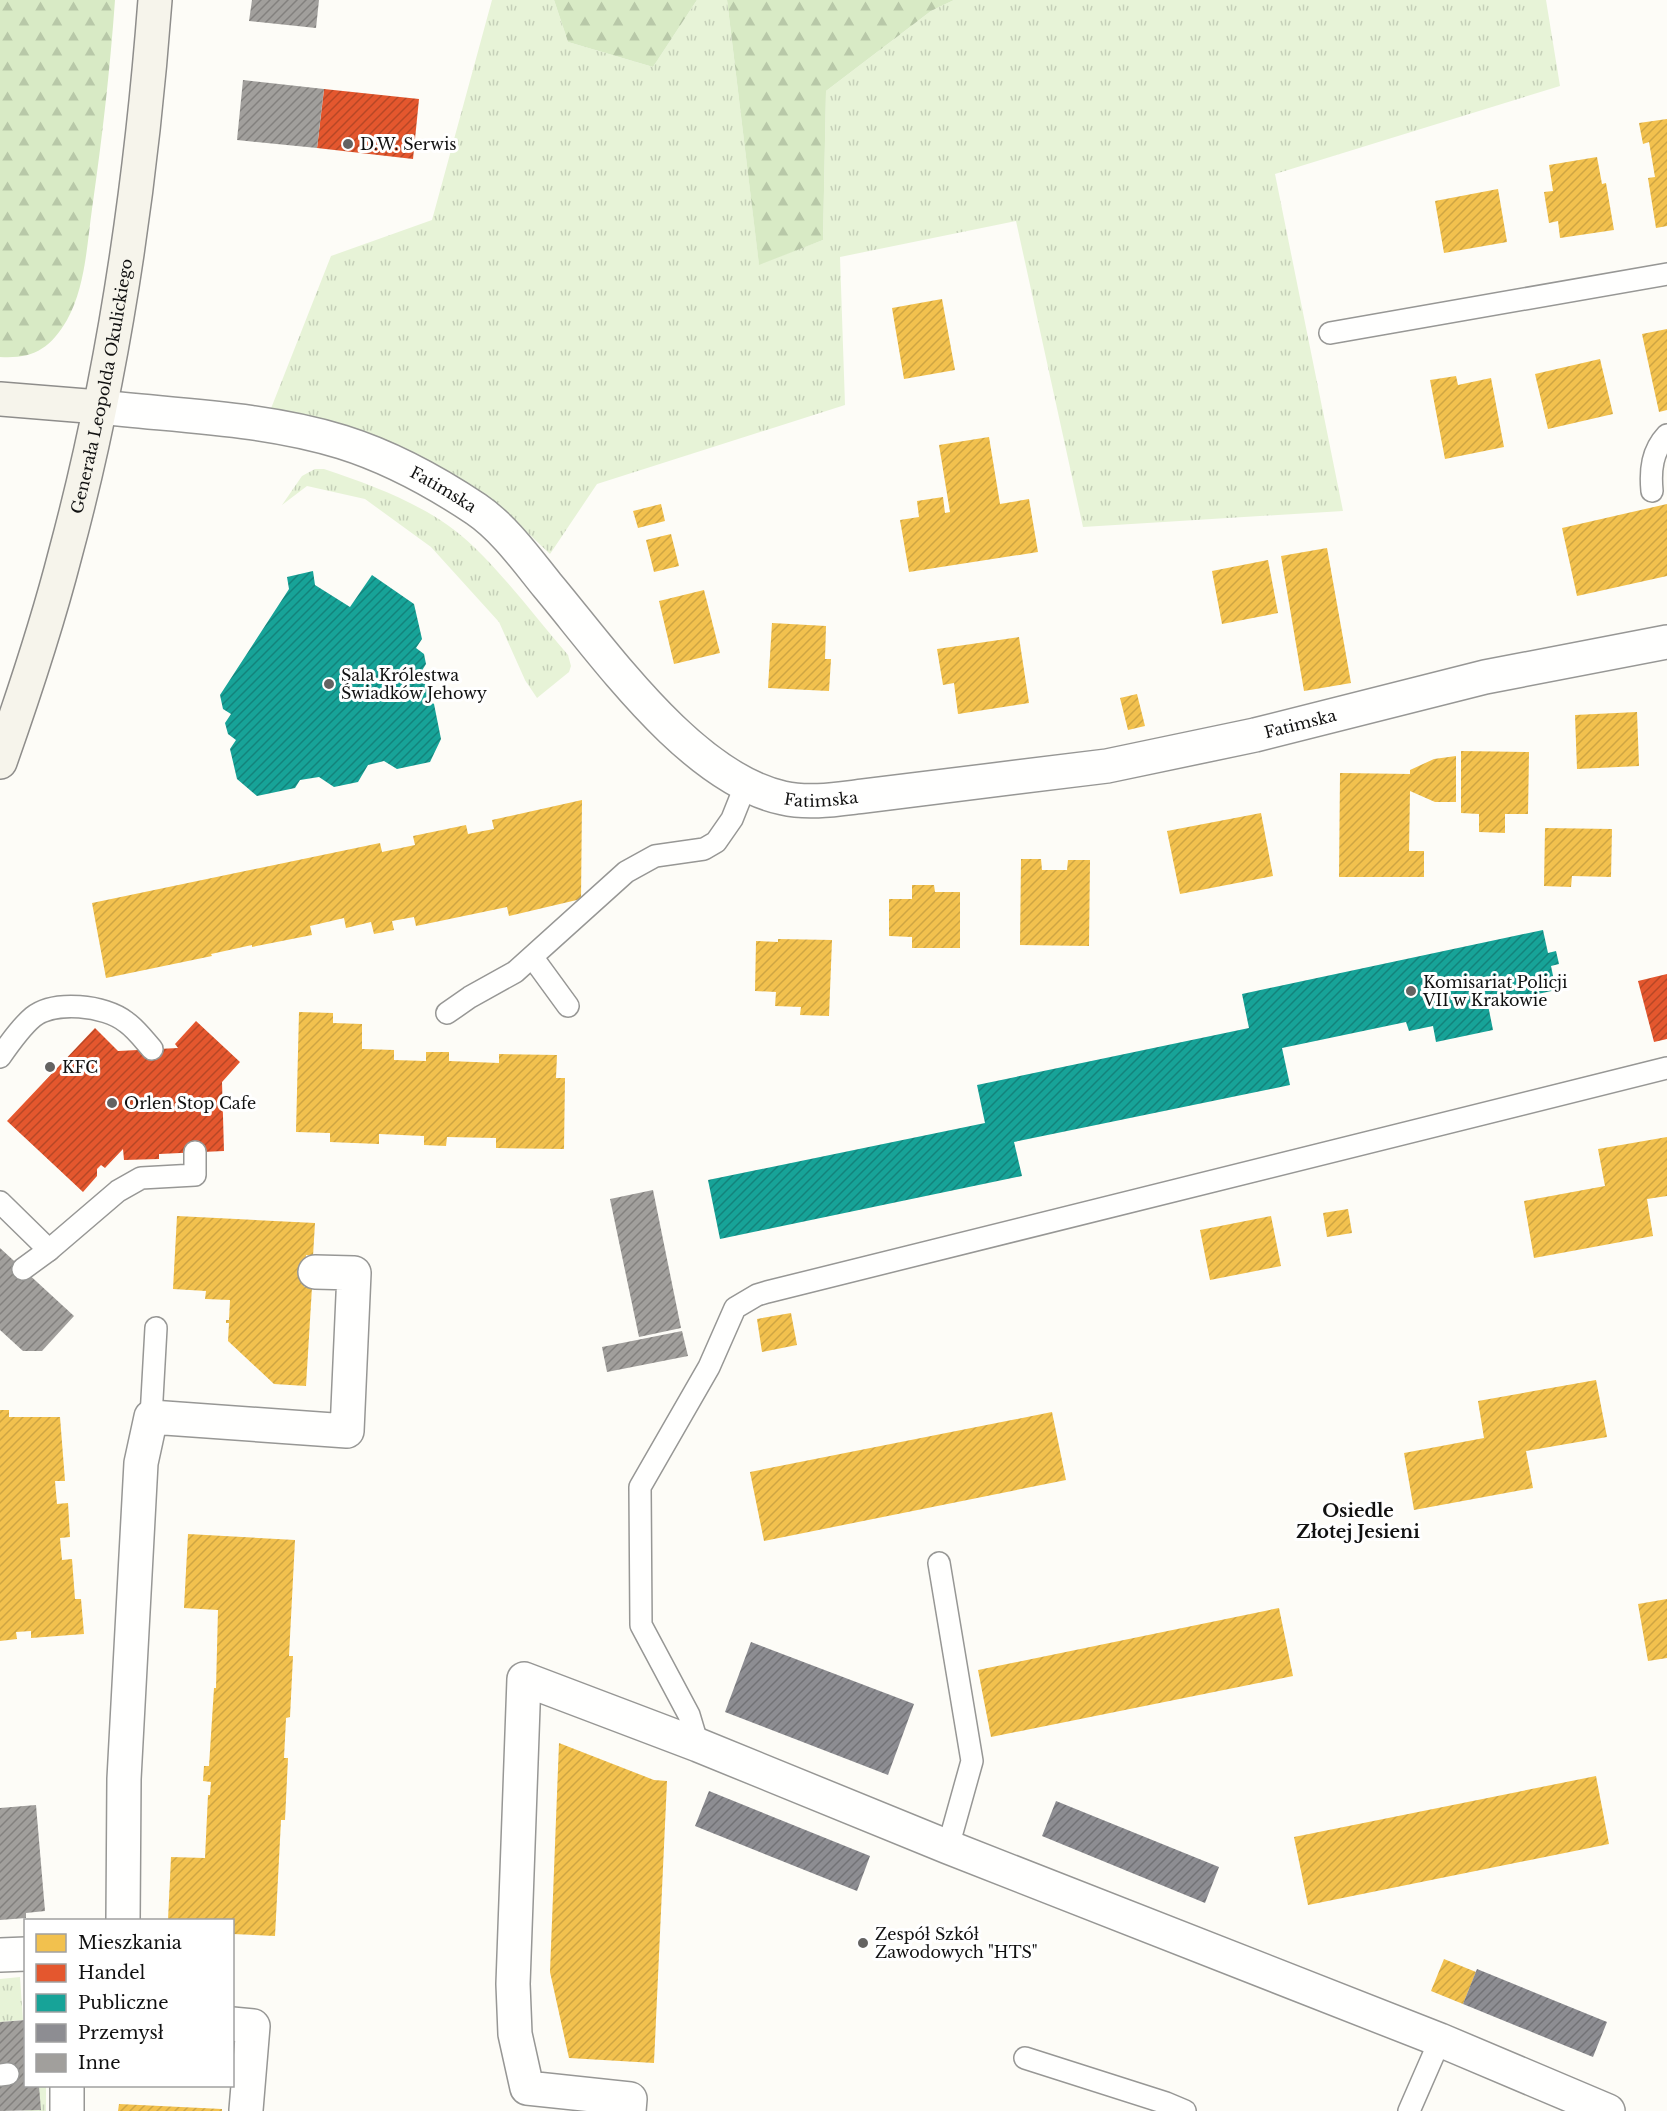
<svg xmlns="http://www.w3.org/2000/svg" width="1667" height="2111" viewBox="0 0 1667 2111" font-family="'Libre Baskerville',serif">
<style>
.grass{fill:url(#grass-tufts)}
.forest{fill:url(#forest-firs)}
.homes{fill:url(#homes-hatch)}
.shops{fill:url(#shops-hatch)}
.public{fill:url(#public-hatch)}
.industry{fill:url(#industry-hatch)}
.building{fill:url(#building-hatch)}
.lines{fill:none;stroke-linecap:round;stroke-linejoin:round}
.lane-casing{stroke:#979795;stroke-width:24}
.street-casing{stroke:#979795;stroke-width:36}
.secondary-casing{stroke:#8e8d8b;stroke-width:36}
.lane{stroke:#fffffe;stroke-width:21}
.street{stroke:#fffffe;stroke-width:33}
.secondary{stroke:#f6f4eb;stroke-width:33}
.poi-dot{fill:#646362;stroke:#fff;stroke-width:2}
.labels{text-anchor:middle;stroke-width:6;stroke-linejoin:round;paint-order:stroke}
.poi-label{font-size:16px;fill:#111;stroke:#fff;text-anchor:start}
.street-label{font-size:16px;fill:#111;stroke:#fff}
.neighbourhood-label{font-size:18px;font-weight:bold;fill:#111;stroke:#fff}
</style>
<defs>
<pattern id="grass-tufts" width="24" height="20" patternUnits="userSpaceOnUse" patternTransform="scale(1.5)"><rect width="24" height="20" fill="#e7f3d7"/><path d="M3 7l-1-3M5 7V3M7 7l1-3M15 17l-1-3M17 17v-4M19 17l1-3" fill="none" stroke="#c5cfb8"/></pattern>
<pattern id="forest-firs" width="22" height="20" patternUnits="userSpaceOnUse" patternTransform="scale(1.5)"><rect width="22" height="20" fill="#d8eac5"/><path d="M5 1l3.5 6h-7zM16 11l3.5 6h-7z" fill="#b8c8a8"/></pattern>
<pattern id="homes-hatch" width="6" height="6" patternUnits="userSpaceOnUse" patternTransform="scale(1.5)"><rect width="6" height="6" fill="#f2c14e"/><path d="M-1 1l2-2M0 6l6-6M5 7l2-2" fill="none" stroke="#cea543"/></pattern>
<pattern id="shops-hatch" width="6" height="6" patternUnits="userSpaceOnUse" patternTransform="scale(1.5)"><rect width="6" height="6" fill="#e4572e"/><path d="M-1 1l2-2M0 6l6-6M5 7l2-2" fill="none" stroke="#b74726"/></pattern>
<pattern id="public-hatch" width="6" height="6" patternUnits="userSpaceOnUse" patternTransform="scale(1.5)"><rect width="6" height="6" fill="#17a398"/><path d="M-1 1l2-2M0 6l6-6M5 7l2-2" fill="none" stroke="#13837b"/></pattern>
<pattern id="industry-hatch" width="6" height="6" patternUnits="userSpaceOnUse" patternTransform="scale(1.5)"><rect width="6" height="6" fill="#8d8d92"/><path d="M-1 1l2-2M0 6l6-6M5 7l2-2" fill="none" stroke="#727276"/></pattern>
<pattern id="building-hatch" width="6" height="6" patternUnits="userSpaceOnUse" patternTransform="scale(1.5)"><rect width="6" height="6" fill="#a19f9c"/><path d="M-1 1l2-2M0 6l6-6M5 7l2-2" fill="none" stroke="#82807e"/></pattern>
</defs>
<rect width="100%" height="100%" fill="#fdfcf7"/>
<!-- grass -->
<g class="grass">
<path d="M492,0H554L568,42L653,67L697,0H727L759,264L823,240L826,91L931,11L954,0H1546L1560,86L1275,174L1343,511L1083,527L1016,221L840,257L845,405L597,484L550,554L496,503L270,411L331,256L432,220Z"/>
<path d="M315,469H324C377,487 433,507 474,547C508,580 537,619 568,655L571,666L569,672L537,698L525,680L499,622L431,547L365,499L307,486L282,505L302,476Z"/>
<path d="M20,1977L23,2020L0,2022V1979Z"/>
<path d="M39,2086H46V2111H21L40,2109Z"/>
</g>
<!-- forest -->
<g class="forest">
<path d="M0,0H115C110,70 102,140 92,209C87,245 85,288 67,320C50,349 33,359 0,357Z"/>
<path d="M554,0H697L653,67L568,42Z"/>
<path d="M727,0H954L931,11L826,91L823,240L759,265Z"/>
</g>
<!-- homes -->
<g class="homes">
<path d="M1667,119V226L1656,228L1648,178L1655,177L1649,142L1643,144L1639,123Z"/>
<path d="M1597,157L1602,184L1606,183L1614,230L1560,238L1558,221L1549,223L1544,192L1553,191L1549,165Z"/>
<path d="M1498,189L1507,242L1444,253L1435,201Z"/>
<path d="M942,299L955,370L904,379L892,308Z"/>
<path d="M1667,329V410L1659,412L1642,334Z"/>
<path d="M1600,359L1613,414L1548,429L1535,374Z"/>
<path d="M1456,376L1458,385L1491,378L1504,447L1445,459L1430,380Z"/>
<path d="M989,437L1000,504L1029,499L1038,552L909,572L900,520L919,517L917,501L943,497L945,513L950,512L939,445Z"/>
<path d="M661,504L665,521L638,528L633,511Z"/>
<path d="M1667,504V576L1577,596L1562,528Z"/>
<path d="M671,534L679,566L654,572L646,540Z"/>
<path d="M1327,548L1351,683L1304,691L1281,556Z"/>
<path d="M1268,560L1278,613L1222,624L1212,571Z"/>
<path d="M704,590L720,653L674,664L659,601Z"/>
<path d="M772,623L826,626L825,659H831L829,691L768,688Z"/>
<path d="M1019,637L1029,703L958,714L954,683L943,685L937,649Z"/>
<path d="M1137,694L1145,726L1128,730L1120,698Z"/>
<path d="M1637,712L1639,766L1577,769L1575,715Z"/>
<path d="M1461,751L1529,752L1528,814H1505V833L1479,832V814L1461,813Z"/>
<path d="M1456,756V802H1435L1410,791L1409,851H1424V877H1339L1340,773L1410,774V770L1434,759Z"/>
<path d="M582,800L581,899L509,916L507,907L416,926L414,917L392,921L394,930L374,934L371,922L346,928L344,918L310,926L312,935L252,947V945L211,954L212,956L106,978L92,903L380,843L382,852L415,845L413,836L466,825L468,834L478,832L494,829L492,820Z"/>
<path d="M1261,813L1273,876L1180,894L1167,831Z"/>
<path d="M1545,828L1612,829L1611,877L1572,876L1571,887L1544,886Z"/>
<path d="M1021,859H1041L1042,870H1067L1068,860H1090L1089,946L1020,945Z"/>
<path d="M912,885H934L935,892H960V948H912V937L889,936V899H912Z"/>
<path d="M778,939L832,940L829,1016L800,1015L801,1007L775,1006L776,992L755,991L756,941L778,942Z"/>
<path d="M299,1012L333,1013V1023L362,1024V1049L394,1050V1060L426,1061V1052H449V1061L499,1063V1054L557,1055L556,1078H565L564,1149L496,1148V1138L447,1137L446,1146L424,1145V1136L379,1134V1144L330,1142V1133L296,1132Z"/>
<path d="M1667,1137V1196L1647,1199L1653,1236L1534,1258L1524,1201L1605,1186L1598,1149Z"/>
<path d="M1348,1209L1352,1233L1327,1237L1323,1213Z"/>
<path d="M177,1216L315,1223L313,1256L306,1255L304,1287H312L306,1386L274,1384L228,1341L229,1323H226V1320H229L230,1300L205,1299L206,1291L173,1289Z"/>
<path d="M1271,1216L1281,1266L1210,1280L1200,1230Z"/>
<path d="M791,1313L797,1345L762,1352L757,1319Z"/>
<path d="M1596,1380L1607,1437L1526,1451L1533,1488L1414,1510L1404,1453L1484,1438L1478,1401Z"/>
<path d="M0,1410H9V1417H60L65,1481H55L57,1504L68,1503L70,1537L60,1538L62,1560L72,1559L75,1599H81L84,1634L31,1638V1631L16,1632L17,1639L0,1641Z"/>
<path d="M1052,1412L1066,1480L764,1541L750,1472Z"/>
<path d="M188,1534L295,1540L289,1656H293L290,1717L286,1718L284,1758H288L285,1820H281L275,1936L232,1934V1920H168L171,1857L205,1858L208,1795H210L211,1782L203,1781L204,1766H209L214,1688H216L218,1610L184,1608Z"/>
<path d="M1667,1599V1658L1648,1661L1638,1604Z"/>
<path d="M1279,1608L1293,1676L991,1737L978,1670Z"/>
<path d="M559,1743L654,1780L667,1781L654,2063L569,2058L550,1972Z"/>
<path d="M1596,1776L1609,1844L1308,1905L1294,1837Z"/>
<path d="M1444,1959L1476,1972L1463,2004L1431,1991Z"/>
<path d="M119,2104L222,2109V2111H118Z"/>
</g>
<!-- shops -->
<g class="shops">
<path d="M324,89L419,99L413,159L317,148Z"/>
<path d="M1667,974V1039L1654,1042L1638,981Z"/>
<path d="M196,1021L240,1062L222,1082L224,1151L159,1154V1159L124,1160L123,1149L105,1168L101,1165L97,1169V1176L83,1192L7,1121L95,1028L118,1051L178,1048L175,1044Z"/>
</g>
<!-- public -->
<g class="public">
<path d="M313,571L315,585L350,607L372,575L414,604L422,639L416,648L424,654L426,664L421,672L429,678L432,691L426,698L434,704L441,739L430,762L397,769L384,761L368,765L358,782L334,787L319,777L300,780L295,788L257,796L237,779L230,749L236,740L228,734L225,723L231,714L223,709L220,695L289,589L287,577Z"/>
<path d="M1543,930L1548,953L1556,951L1559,964L1551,966L1556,990L1488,1005L1493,1030L1436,1042L1433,1026L1409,1031L1406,1022L1282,1048L1290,1085L1014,1142L1022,1176L720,1239L708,1180L985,1123L977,1085L1249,1028L1242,994Z"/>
</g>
<!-- industry -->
<g class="industry">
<path d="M751,1642L914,1704L888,1775L725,1712Z"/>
<path d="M709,1791L870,1856L857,1891L695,1826Z"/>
<path d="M1056,1801L1219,1867L1205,1903L1042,1836Z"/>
<path d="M1477,1969L1607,2022L1593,2057L1463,2004Z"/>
</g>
<!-- building -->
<g class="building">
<path d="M252,0H319L316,28L249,21Z"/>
<path d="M243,80L324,89L317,148L237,140Z"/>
<path d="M653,1190L681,1328L639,1337L610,1199Z"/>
<path d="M0,1248L74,1316L42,1351H23L0,1330Z"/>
<path d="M682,1331L688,1356L607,1372L602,1347Z"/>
<path d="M36,1805L45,1911L26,1913V1918L0,1920V1808Z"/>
<path d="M26,2020V2086H39L41,2110L0,2111V2022Z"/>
</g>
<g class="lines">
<defs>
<g id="lane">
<path d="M1330,333L1667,274"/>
<path d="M1652,491C1650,470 1652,451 1667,435"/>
<path d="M533,958L568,1006"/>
<path d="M447,1013L470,997L515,972L626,872L655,856L704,849L716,842L732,819L746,784"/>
<path d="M0,1057C9,1044 21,1027 33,1017C54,1000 105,1005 126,1022C136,1029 144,1040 152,1049"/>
<path d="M0,1202L49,1250"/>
<path d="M23,1269L49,1250L118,1191L141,1178L195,1175V1152"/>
<path d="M151,1417L156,1328"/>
<path d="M939,1563L972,1761L948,1847"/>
<path d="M698,1745L689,1715L641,1625L640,1487L709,1367L735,1308L757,1295L767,1292L1667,1068"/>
<path d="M1025,2058L1166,2103L1185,2111"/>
<path d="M0,2075L8,2074"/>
<path d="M1409,2111L1440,2040"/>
</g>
<g id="street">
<path id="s1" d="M99,407C180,416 264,418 342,442C390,457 434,481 476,509C504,528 526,559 547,585C605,654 691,778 783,798C809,804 838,799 864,796L1107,766L1255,735L1485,677L1667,642"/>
<path d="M123,1920L124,1779L141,1463L151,1417L347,1431L354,1273L315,1272"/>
<path d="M0,1955L26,1954"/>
<path d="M232,2024L253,2026L246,2110"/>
<path d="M67,2111V2086"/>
<path d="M629,2111L630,2099L527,2088L515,2034L513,1984L524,1679L698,1745L948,1847L1440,2040L1608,2111"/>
</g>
<g id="secondary">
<path d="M0,399L99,407"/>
<path id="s2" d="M0,762C24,694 47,625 65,555C114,374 141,186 155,0"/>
</g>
</defs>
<!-- lane casing -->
<use href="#lane" class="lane-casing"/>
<!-- street casing -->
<use href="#street" class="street-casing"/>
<!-- secondary casing -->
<use href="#secondary" class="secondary-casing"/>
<!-- lane -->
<use href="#lane" class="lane"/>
<!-- street -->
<use href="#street" class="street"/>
<!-- secondary -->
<use href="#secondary" class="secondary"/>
</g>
<!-- markers -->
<g class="poi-dot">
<circle cx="348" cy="144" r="6"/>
<circle cx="329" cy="684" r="6"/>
<circle cx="1411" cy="991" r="6"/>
<circle cx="50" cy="1067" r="6"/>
<circle cx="112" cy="1103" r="6"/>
<circle cx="863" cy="1943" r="6"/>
</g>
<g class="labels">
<!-- poi labels -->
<g class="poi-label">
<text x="360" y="150">D.W. Serwis</text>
<text x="341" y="681">Sala Królestwa<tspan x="341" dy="18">Świadków Jehowy</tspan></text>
<text x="1423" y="988">Komisariat Policji<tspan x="1423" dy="18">VII w Krakowie</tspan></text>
<text x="62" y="1073">KFC</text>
<text x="124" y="1109">Orlen Stop Cafe</text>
<text x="875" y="1940">Zespół Szkół<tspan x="875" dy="18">Zawodowych "HTS"</tspan></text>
</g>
<!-- street labels -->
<g class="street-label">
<text dy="6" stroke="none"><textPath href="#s2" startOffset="390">Generała Leopolda Okulickiego</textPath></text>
<text dy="6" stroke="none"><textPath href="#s1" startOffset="358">Fatimska</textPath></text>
<text dy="6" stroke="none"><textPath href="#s1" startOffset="1348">Fatimska</textPath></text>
<text dy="6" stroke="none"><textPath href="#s1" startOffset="862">Fatimska</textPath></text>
</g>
<!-- neighbourhood labels -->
<g class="neighbourhood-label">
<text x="1358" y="1517">Osiedle<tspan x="1358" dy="21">Złotej Jesieni</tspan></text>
</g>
</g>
<!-- legend -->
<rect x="24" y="1919" width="210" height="168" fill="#ffffff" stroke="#a0a0a0" stroke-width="1.5"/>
<rect x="36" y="1934" width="30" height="18" fill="#f2c14e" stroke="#a0a0a0" stroke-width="1.5"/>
<text x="78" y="1949" font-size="18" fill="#111111">Mieszkania</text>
<rect x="36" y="1964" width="30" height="18" fill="#e4572e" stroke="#a0a0a0" stroke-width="1.5"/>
<text x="78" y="1979" font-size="18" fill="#111111">Handel</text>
<rect x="36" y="1994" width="30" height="18" fill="#17a398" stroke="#a0a0a0" stroke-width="1.5"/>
<text x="78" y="2009" font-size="18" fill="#111111">Publiczne</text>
<rect x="36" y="2024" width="30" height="18" fill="#8d8d92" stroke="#a0a0a0" stroke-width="1.5"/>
<text x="78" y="2039" font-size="18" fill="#111111">Przemysł</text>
<rect x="36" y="2054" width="30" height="18" fill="#a19f9c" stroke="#a0a0a0" stroke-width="1.5"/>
<text x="78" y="2069" font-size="18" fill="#111111">Inne</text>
</svg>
